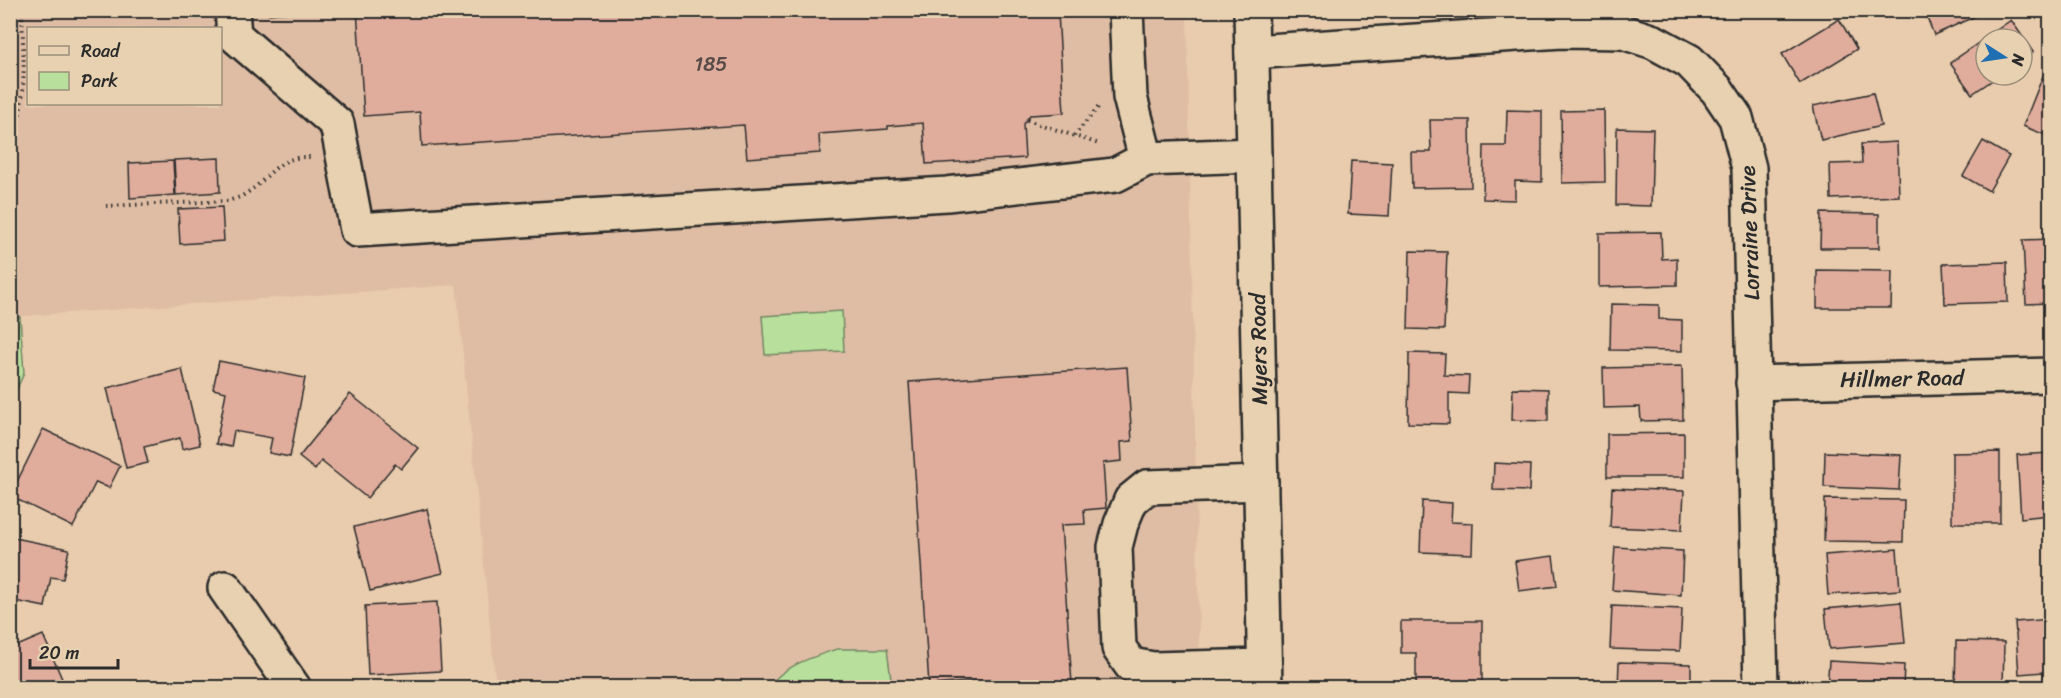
<svg xmlns="http://www.w3.org/2000/svg" width="2061" height="698" viewBox="0 0 2061 698" font-family="Sriracha,sans-serif">
<style>
.built{fill:#dfbda4;fill-rule:evenodd}
.green{fill:#b8e09c;stroke:#728664;stroke-width:1.5}
.building{fill:#e0ad9d;stroke:#2b2b2b;stroke-width:1.5}
.lines{fill:none;stroke-linecap:round;stroke-linejoin:round}
.minor-casing{stroke:#2b2b2b;stroke-width:38}
.major-casing{stroke:#2b2b2b;stroke-width:38}
.path{stroke:#2b2b2b;stroke-width:4;stroke-dasharray:1.5 4.5;stroke-linecap:butt}
.minor{stroke:#e7d1b0;stroke-width:33}
.major{stroke:#e7d1b0;stroke-width:33}
.labels{text-anchor:middle;stroke-width:4.5;stroke-linejoin:round;paint-order:stroke}
.number-label{font-size:20px;fill:#584c48}
.street-label{font-size:22px;fill:#2b2b2b;stroke:#e7d1b0}
</style>
<rect width="100%" height="100%" fill="#e9ccae"/>
<filter id="ink" filterUnits="userSpaceOnUse"><feTurbulence type="fractalNoise" baseFrequency=".0167" numOctaves="2"/><feDisplacementMap in="SourceGraphic" scale="12" xChannelSelector="R" yChannelSelector="G"/><feConvolveMatrix kernelMatrix="1 2 1 2 8 2 1 2 1" color-interpolation-filters="sRGB"/></filter>
<g filter="url(#ink)">
<!-- built -->
<path class="built" d="M11,11H1187L1200,687H496L456,285L11,317ZM28,28H220V104H28Z"/>
<!-- green -->
<g class="green">
<path d="M842,311L844,351L765,355L762,316Z"/>
<path d="M11,317H20L24,373L11,402Z"/>
<path d="M837,649H887L892,687H768C785,665 810,658 837,649Z"/>
</g>
<!-- building -->
<g class="building">
<path d="M267,10H321L267,14Z"/>
<path d="M357,10H1018V16L1058,13L1064,113L1030,115L1023,124L1025,158L926,164L923,123L888,126V129L819,134L820,153L747,158L744,125L422,146L420,112L364,116Z"/>
<path d="M1924,10H1989L1934,35Z"/>
<path d="M1839,19L1857,49L1800,84L1782,54Z"/>
<path d="M2011,20L2033,52L2022,59V39H1986V75H2000L1972,94L1950,63Z"/>
<path d="M2050,58V137L2023,126Z"/>
<path d="M1873,93L1881,126L1821,140L1813,106Z"/>
<path d="M1507,110L1542,111V182L1515,181V200L1483,199L1484,146H1506Z"/>
<path d="M1604,110L1605,182L1562,183L1561,111Z"/>
<path d="M1430,120H1470L1471,187L1412,188L1411,152H1431Z"/>
<path d="M1617,128L1653,129L1651,206L1616,205Z"/>
<path d="M1983,141L2009,156L1989,191L1963,176Z"/>
<path d="M1897,142L1899,196L1831,199L1830,164L1862,163L1861,144Z"/>
<path d="M219,158L220,192L176,195L174,160Z"/>
<path d="M173,161L175,195L130,198L129,163Z"/>
<path d="M1351,161L1392,163L1389,216L1348,214Z"/>
<path d="M222,207L224,241L180,244L178,209Z"/>
<path d="M1821,213L1879,214V248H1820Z"/>
<path d="M1661,232L1662,259L1677,258V285L1599,287V233Z"/>
<path d="M2050,239V303L2026,304L2023,240Z"/>
<path d="M1410,251L1447,252L1444,330L1408,329Z"/>
<path d="M2007,262L2008,302L1945,304L1943,264Z"/>
<path d="M1817,270L1892,271L1891,308H1817Z"/>
<path d="M1611,304L1659,305V319L1682,320V351L1610,350Z"/>
<path d="M1409,353L1445,354L1444,375L1469,376L1468,394L1449,393V424L1408,423Z"/>
<path d="M219,361L305,378L290,457L269,453L272,438L234,431L231,447L216,444L226,392L213,389Z"/>
<path d="M1682,366L1683,420L1641,421L1640,407L1604,408L1603,368Z"/>
<path d="M1127,367L1132,441L1121,442L1122,461L1103,463L1106,508L1084,510L1085,524L1061,525L1072,684L992,688L991,680L929,685L909,382Z"/>
<path d="M182,369L200,445L182,449L180,438L144,447L148,463L126,468L107,388Z"/>
<path d="M1513,388L1548,389V421L1512,420Z"/>
<path d="M350,394L418,448L401,469L395,464L367,498L321,461L315,470L299,457Z"/>
<path d="M43,429L120,466L109,488L96,482L73,527L10,496Z"/>
<path d="M1684,433V477H1607V434Z"/>
<path d="M1825,452L1901,455L1899,490L1824,487Z"/>
<path d="M2000,452V523H1952V453Z"/>
<path d="M2050,453V515L2021,518L2017,455Z"/>
<path d="M1494,463L1530,465L1529,491L1493,490Z"/>
<path d="M1612,488L1684,491L1682,530L1610,527Z"/>
<path d="M1825,499L1904,500L1903,542L1824,541Z"/>
<path d="M1422,501L1452,503L1451,522L1473,523L1472,554L1420,552Z"/>
<path d="M427,509L443,573L370,591L354,527Z"/>
<path d="M10,537L69,549L63,579L51,577L45,607L10,600Z"/>
<path d="M1615,547L1683,551L1681,595L1612,590Z"/>
<path d="M1897,549L1900,590L1828,595L1825,555Z"/>
<path d="M1553,556L1557,586L1519,591L1515,561Z"/>
<path d="M437,602L441,671L368,675L365,606Z"/>
<path d="M1901,602L1905,643L1829,649L1825,609Z"/>
<path d="M1612,606L1682,609L1680,651L1610,649Z"/>
<path d="M2050,619V686H2045L2044,672L2019,674L2015,622Z"/>
<path d="M1401,621H1482V688H1416V653H1401Z"/>
<path d="M43,635L66,688H10V649Z"/>
<path d="M1956,641L2004,642L2003,688H1955Z"/>
<path d="M1829,661L1904,665L1903,688H1827Z"/>
<path d="M1619,662L1691,664V688H1618Z"/>
<path d="M374,684L445,685V688H374Z"/>
</g>
<g class="lines">
<defs>
<g id="minor">
<path d="M232,10L234,35L337,124L357,230L947,194L1115,175L1146,159L1254,155"/>
<path d="M1126,10L1130,97L1146,159"/>
<path d="M1252,52L1562,31L1623,32L1654,42L1689,61L1717,90L1736,118L1749,168L1761,688"/>
<path d="M1753,383L2050,375"/>
<path d="M1261,483L1147,487L1131,500L1121,524L1115,547L1119,648L1131,665L1153,669L1264,666"/>
<path d="M225,588L294,688"/>
</g>
<path id="major" d="M1251,10L1265,688"/>
</defs>
<!-- minor casing -->
<use href="#minor" class="minor-casing"/>
<!-- major casing -->
<use href="#major" class="major-casing"/>
<!-- path -->
<g class="path">
<path d="M1027,120L1099,144"/>
<path d="M1074,136L1100,105"/>
<path d="M10,143C29,103 23,54 22,10"/>
<path d="M106,206L228,201C233,199 240,198 245,194C272,178 275,155 313,157"/>
</g>
<!-- minor -->
<use href="#minor" class="minor"/>
<!-- major -->
<use href="#major" class="major"/>
</g>
</g>
<g class="labels">
<!-- number labels -->
<g class="number-label">
<text x="711" y="71">185</text>
</g>
<!-- street labels -->
<g class="street-label">
<text transform="translate(1749 233) rotate(-92)" y="8">Lorraine Drive</text>
<text transform="translate(1258 349) rotate(-91)" y="8">Myers Road</text>
<text transform="translate(1902 378) rotate(-1)" y="8">Hillmer Road</text>
</g>
</g>
<!-- margin -->
<rect width="2061" height="698" fill="none" stroke="#e7d1b0" stroke-width="36"/>
<rect x="18" y="18" width="2025" height="662" fill="none" stroke="#2b2b2b" stroke-width="2" filter="url(#ink)"/>
<!-- legend -->
<rect x="27" y="27" width="195" height="78" fill="#e7d1b0" stroke="#9c8f7b" stroke-width="1.5"/>
<rect x="39" y="46" width="30" height="9" fill="#e7d1b0" stroke="#9c8f7b" stroke-width="1.5"/>
<text x="81" y="57" font-size="18" fill="#2b2b2b">Road</text>
<rect x="39" y="72" width="30" height="18" fill="#b8e09c" stroke="#9c8f7b" stroke-width="1.5"/>
<text x="81" y="87" font-size="18" fill="#2b2b2b">Park</text>
<!-- north arrow -->
<g transform="translate(2004 57) rotate(102)"><circle r="28" fill="#e7d1b0" stroke="#9c8f7b" stroke-width="1.5"/>
<path d="M0-4.5L10 22L0 15L-10 22Z" fill="#1f6fb2"/>
<text y="-9" font-size="16" font-weight="bold" text-anchor="middle" fill="#2b2b2b">N</text>
</g>
<!-- scale -->
<path d="M30 659v9h88v-9" fill="none" stroke="#2b2b2b" stroke-width="3"/>
<text x="39" y="659" font-size="18" fill="#2b2b2b" stroke="#e7d1b0" stroke-width="4.5" paint-order="stroke">20 m</text>
</svg>
